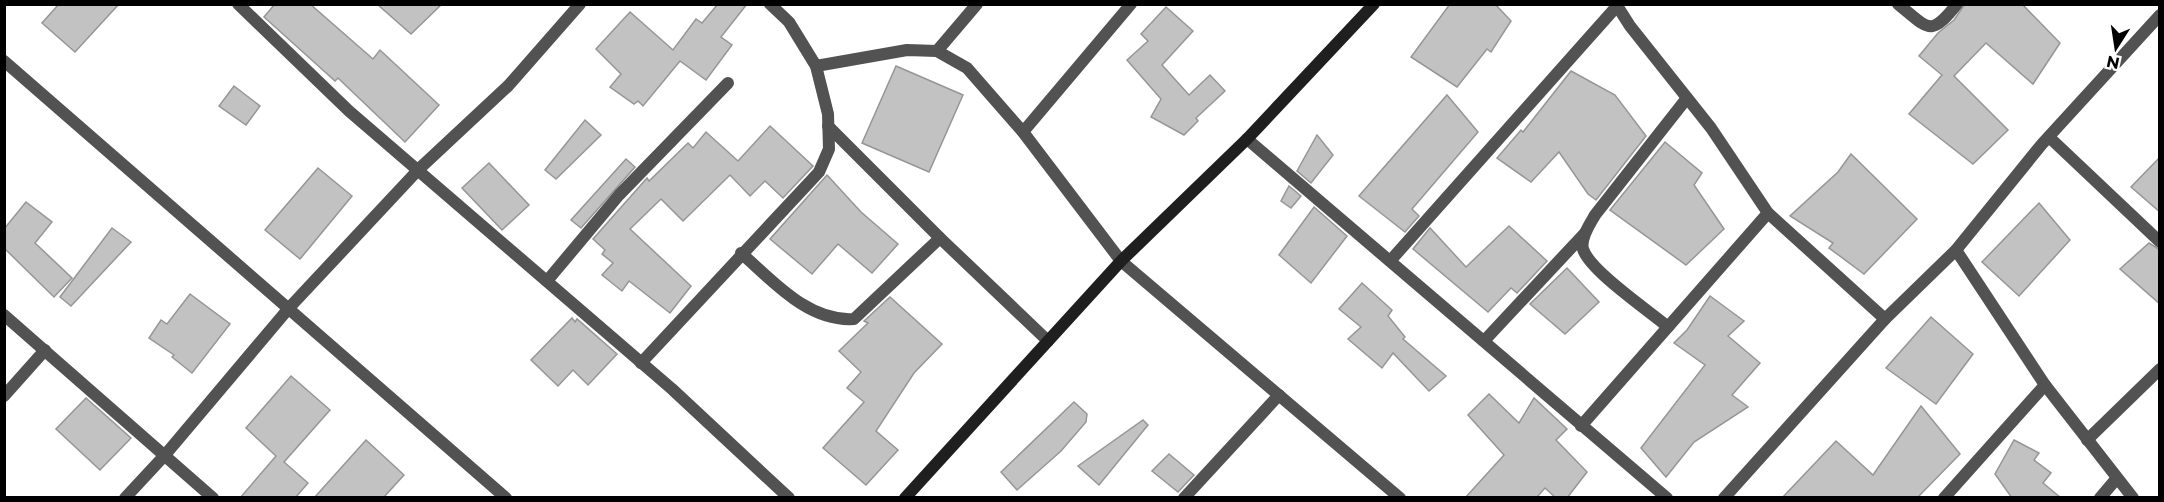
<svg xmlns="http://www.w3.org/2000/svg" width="2164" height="502" viewBox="0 0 2164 502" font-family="Montserrat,sans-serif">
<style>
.building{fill:#c2c2c2;stroke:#969696;stroke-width:1.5}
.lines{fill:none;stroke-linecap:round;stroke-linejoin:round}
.minor{stroke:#525252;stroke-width:12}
.tertiary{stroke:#525252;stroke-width:12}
.secondary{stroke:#1f1f1f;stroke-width:12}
</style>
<rect width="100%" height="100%" fill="#fff"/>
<!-- building -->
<g class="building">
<path d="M59,4H119L75,52L42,23Z"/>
<path d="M275,4H310L373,59L380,50L439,105L405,142L338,78L335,81L264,17Z"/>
<path d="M377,4H442L411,34Z"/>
<path d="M718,4H747L721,37L732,45L706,80L680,61L643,106L638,101L634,104L610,87L621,74L596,49L630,12L673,50L696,19L702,23Z"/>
<path d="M1450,4H1495L1511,21L1491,52L1487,49L1457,87L1411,57Z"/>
<path d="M1965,4H2022L2060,43L2033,84L1986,43L1954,76L2008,130L1973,164L1909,114L1942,75L1919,56L1938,33L1954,20Z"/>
<path d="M1166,7L1193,31L1162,65L1189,95L1210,75L1225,91L1196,118L1198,121L1184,135L1151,117L1161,99L1127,60L1148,41L1141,34Z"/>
<path d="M896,66L963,95L929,172L862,143Z"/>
<path d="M1571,71L1615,95L1646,136L1596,200L1588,194L1559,152L1531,182L1497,158L1521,130L1523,132Z"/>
<path d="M234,86L260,106L246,125L219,106Z"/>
<path d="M1447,95L1478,132L1412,209L1419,216L1405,232L1359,196Z"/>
<path d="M585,120L601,135L556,179L545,170Z"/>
<path d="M770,126L813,166L783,198L765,181L750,196L730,175L683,221L661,199L630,229L691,286L670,313L629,281L622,291L602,275L613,263L602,254L605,250L593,239L647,178L649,181L688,143L693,148L706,132L738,161Z"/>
<path d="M1317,135L1333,155L1311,183L1297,171Z"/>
<path d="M1665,142L1702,173L1694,185L1724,229L1686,265L1610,210Z"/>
<path d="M1851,154L1917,219L1864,274L1829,248L1833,243L1790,216L1838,172Z"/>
<path d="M2160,157V212L2131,187Z"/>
<path d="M626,159L635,167L581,228L571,220Z"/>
<path d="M489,163L529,205L502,230L462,188Z"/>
<path d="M318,168L352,196L300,259L265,230Z"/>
<path d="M827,175L861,212L898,244L872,273L838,244L812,274L770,239Z"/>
<path d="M1289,186L1301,196L1291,208L1281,201Z"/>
<path d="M26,202L52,222L35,243L72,278L54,297L4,248V229Z"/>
<path d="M2039,203L2070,240L2019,296L1982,262Z"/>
<path d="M1314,207L1347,236L1311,283L1279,255Z"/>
<path d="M1509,226L1547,261L1517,293L1511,288L1488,312L1413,249L1430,228L1466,267Z"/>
<path d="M112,228L131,242L71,306L60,297Z"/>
<path d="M2149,243L2160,250V304L2120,269Z"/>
<path d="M1567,268L1599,302L1565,334L1530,304Z"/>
<path d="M1362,283L1392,310L1388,316L1405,337L1403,339L1446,376L1429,391L1393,353L1382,368L1348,339L1361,327L1339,309Z"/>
<path d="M190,294L230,324L192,373L172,357L174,355L149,338L161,320L167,324Z"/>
<path d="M1710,296L1744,321L1728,336L1760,363L1732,395L1748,407L1694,442L1666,477L1641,448L1705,365L1674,343L1687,330Z"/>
<path d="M890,297L942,344L914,373L876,431L898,450L866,485L823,448L864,402L847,388L861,372L839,351L868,323L864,321Z"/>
<path d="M1931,317L1973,354L1936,404L1886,368Z"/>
<path d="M572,318L575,322L577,319L617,354L588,385L573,370L558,386L531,360Z"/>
<path d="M291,376L330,410L284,462L308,483L295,498H240L276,456L246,428Z"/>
<path d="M1489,394L1519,423L1534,398L1567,429L1556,440L1587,472L1567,498H1556L1545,488L1536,498H1465L1504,455L1468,415Z"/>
<path d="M86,398L131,438L100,470L56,429Z"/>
<path d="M1074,402L1087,414L1086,422L1061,451L1017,490L1001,472Z"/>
<path d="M1921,406L1960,454L1917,498H1782L1836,441L1873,475Z"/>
<path d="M1143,420L1148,425L1099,485L1078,466Z"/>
<path d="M366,440L404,475L383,498H314Z"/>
<path d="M2014,440L2039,453L2034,460L2051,473L2043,483L2061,498H2012L1995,474Z"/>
<path d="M1169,454L1194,475L1178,492L1152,471Z"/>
</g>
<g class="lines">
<!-- minor -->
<g class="minor">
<path d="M238,4L349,111L672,389L789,498"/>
<path d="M1616,4L1630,26L1711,128L1768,213L1885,319"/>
<path d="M1898,4C1929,29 1930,38 1957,4"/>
<path d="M937,51L977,4"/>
<path d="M816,66L907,50L937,51L967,68L1023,132L1121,261L1400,498"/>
<path d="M828,126L940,238L1048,341"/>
<path d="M1023,132L1131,4"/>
<path d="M2049,137L2160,242"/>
<path d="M1247,139L1667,498"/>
<path d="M1956,250L2045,385L2133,498"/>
<path d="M741,253C773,281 808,322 854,319L940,238"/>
<path d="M1391,260L1617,6"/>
<path d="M547,281L619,195L728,83"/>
<path d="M4,315L213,498"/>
<path d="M1668,327C1649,311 1589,270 1583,249C1580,238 1590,224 1595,215L1687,98"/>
<path d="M1484,341L1585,233"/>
<path d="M641,363L819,172L829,149L828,114L816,66L789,22L770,4"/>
<path d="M4,396L45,350"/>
<path d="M1581,426L1768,213"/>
<path d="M2087,440L2160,369"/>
<path d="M125,498L165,455L289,308L419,169L508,86L580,4"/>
<path d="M1184,498L1279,395"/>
<path d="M1724,498L1885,319L1956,250L2042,144L2160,15"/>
<path d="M1944,498L2045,385"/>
<path d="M2100,498L2117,478"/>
</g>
<!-- tertiary -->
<path class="tertiary" d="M4,61L506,498"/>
<!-- secondary -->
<path class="secondary" d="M905,498L1121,261L1247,139L1374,4"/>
</g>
<!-- border -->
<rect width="2164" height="502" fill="none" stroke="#000000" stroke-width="12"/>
<!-- north arrow -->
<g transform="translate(2116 48) rotate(192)" stroke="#ffffff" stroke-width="4.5" paint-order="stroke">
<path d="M0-4.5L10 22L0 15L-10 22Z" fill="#000000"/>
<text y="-9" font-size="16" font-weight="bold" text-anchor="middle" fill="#000000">N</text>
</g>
</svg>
